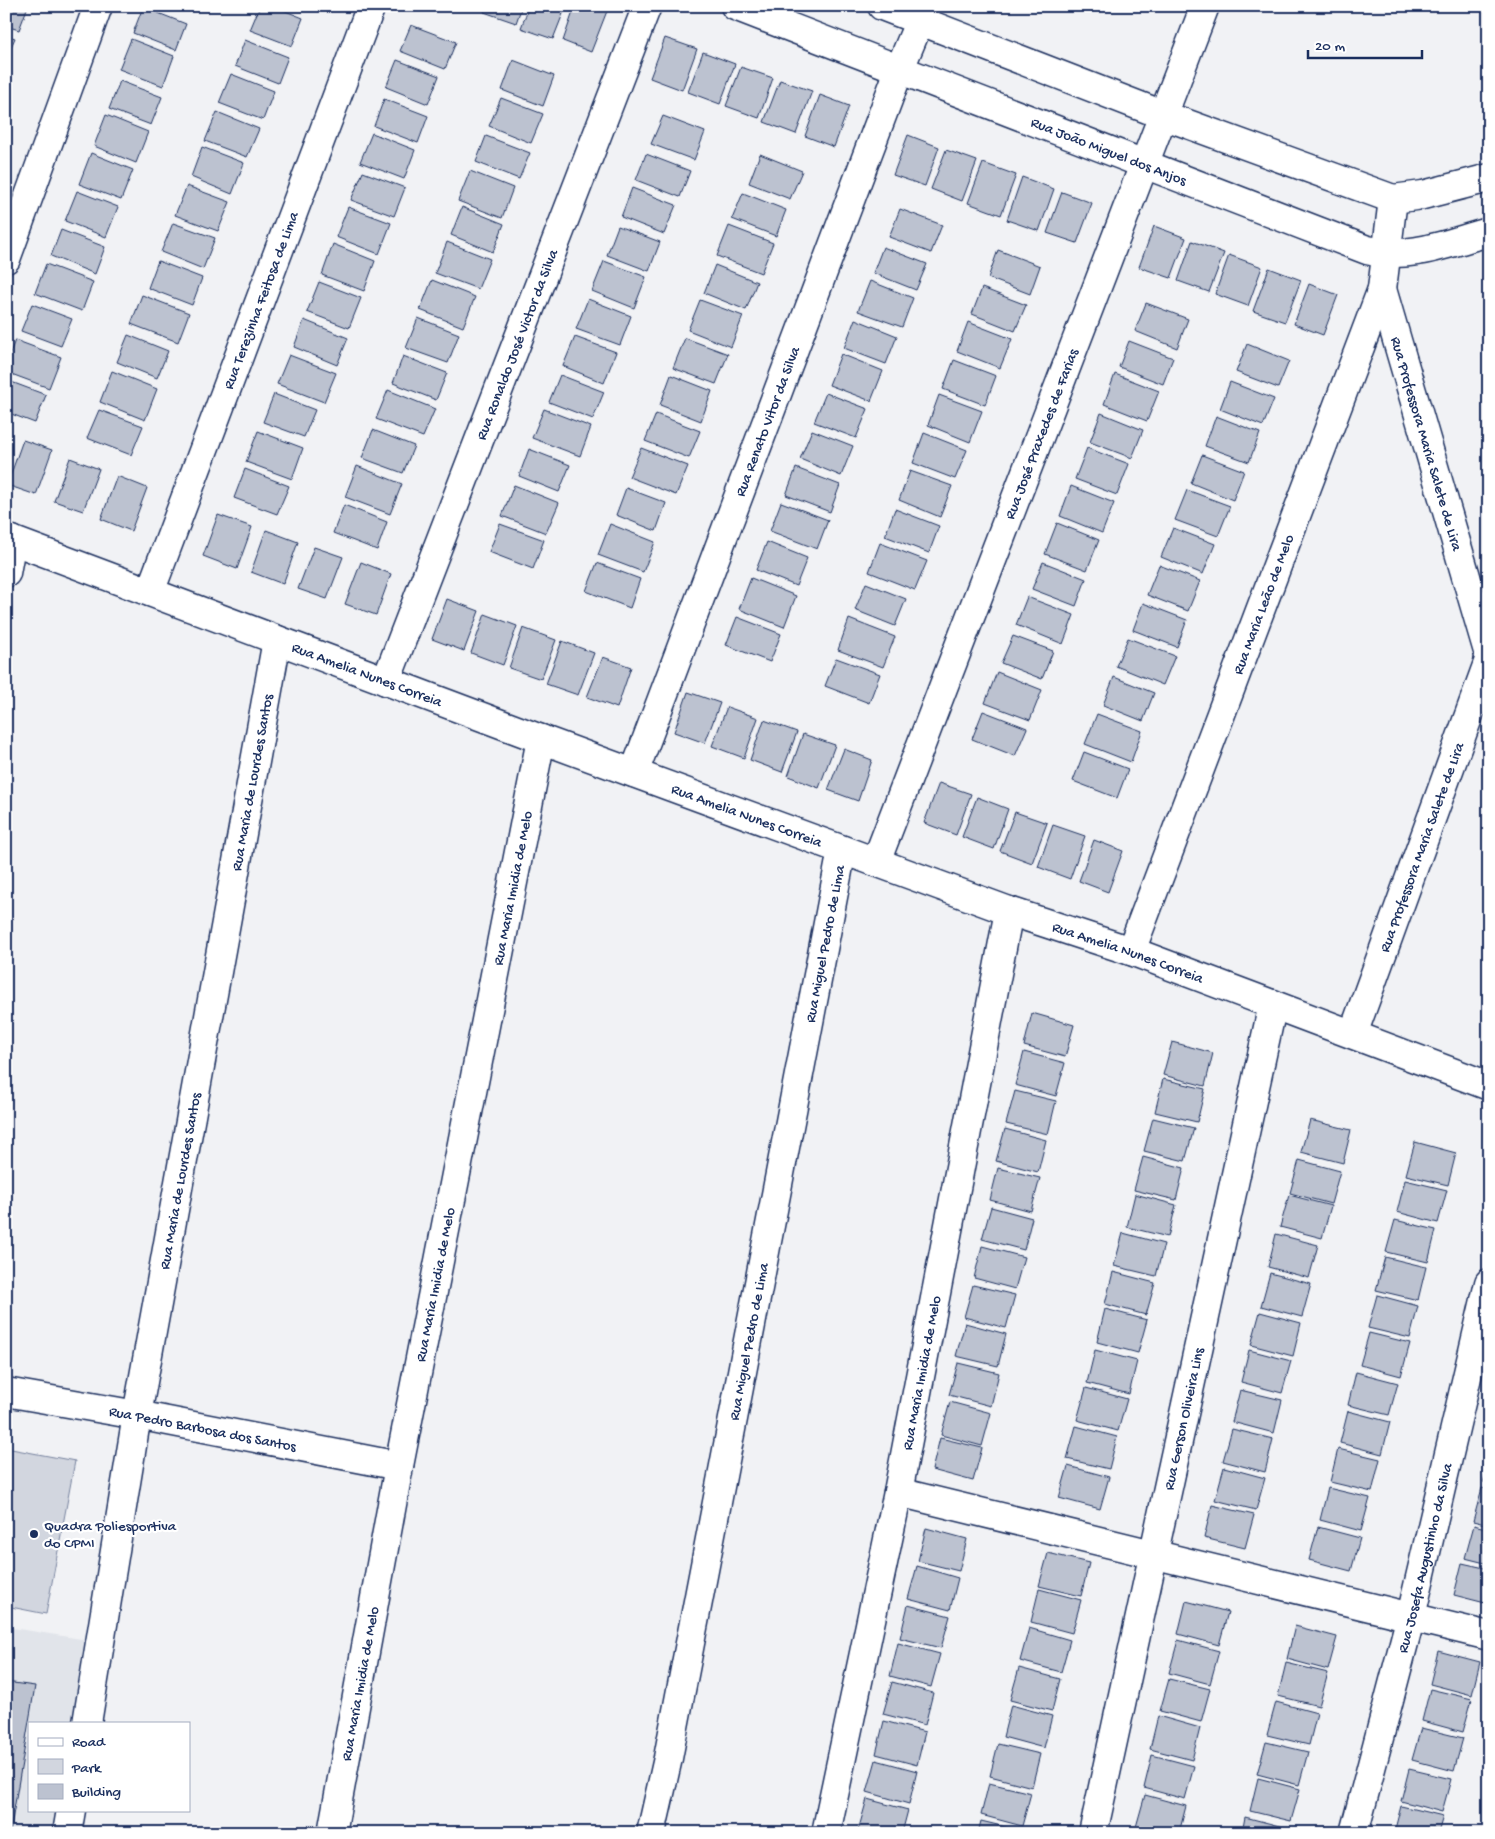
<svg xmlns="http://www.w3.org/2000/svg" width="1495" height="1839" viewBox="0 0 1495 1839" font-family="'Gochi Hand',sans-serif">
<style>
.built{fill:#e1e4ea}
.green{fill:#d2d6df;stroke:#76829e}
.building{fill:#bcc2d0;stroke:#1b2f5e}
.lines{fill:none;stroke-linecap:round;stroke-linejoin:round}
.minor-casing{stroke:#1b2f5e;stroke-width:31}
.minor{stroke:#fff;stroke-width:28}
.poi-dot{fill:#1b2f5e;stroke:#fff;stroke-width:2}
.labels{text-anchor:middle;stroke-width:4.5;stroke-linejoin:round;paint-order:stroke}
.street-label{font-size:15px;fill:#1b2f5e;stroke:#fff}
.poi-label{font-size:15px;fill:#1b2f5e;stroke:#fff;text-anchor:start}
</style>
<rect width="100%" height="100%" fill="#f1f2f5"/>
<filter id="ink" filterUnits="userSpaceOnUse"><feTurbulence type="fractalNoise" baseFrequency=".02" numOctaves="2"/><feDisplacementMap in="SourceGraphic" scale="10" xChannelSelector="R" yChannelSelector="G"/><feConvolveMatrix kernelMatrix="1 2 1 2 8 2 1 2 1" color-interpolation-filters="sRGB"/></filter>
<g filter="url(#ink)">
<!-- built -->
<path class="built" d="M6,1627L100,1642L86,1723H29V1810H71L67,1833H6Z"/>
<!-- green -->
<path class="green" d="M6,1448L75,1461L46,1614L6,1606Z"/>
<!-- building -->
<g class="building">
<path d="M6,6H28L19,30L6,26Z"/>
<path d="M260,6H273L303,18L292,46L250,30Z"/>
<path d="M486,6H522L516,23L484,12Z"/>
<path d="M529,6H566L553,39L521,28Z"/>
<path d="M575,6H593L607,11L591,52L563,41Z"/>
<path d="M143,7L186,24L176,50L133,33Z"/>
<path d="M411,25L456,42L445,69L400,51Z"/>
<path d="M6,35L15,38L6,58Z"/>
<path d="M665,38L697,49L682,90L650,78Z"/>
<path d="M131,39L174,56L163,86L119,69Z"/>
<path d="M245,40L288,57L278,83L235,66Z"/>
<path d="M703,52L735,64L720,104L688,92Z"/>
<path d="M397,60L439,76L428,104L386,87Z"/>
<path d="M513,60L554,76L543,106L502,90Z"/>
<path d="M741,67L773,78L759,118L726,106Z"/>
<path d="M231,74L274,91L263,120L219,103Z"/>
<path d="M780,80L812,91L796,134L764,122Z"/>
<path d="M120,81L162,97L151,125L109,109Z"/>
<path d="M820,95L849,106L834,147L805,136Z"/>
<path d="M501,98L543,114L531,143L489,126Z"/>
<path d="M384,99L428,116L418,143L374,126Z"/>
<path d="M217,112L259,129L247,157L205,141Z"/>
<path d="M106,115L148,132L136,163L94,146Z"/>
<path d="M663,116L705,132L694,160L651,144Z"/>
<path d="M372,133L415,150L404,179L360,162Z"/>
<path d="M908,135L939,147L925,186L893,175Z"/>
<path d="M486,136L530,153L519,179L476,162Z"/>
<path d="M202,147L244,163L232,194L191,177Z"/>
<path d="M946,150L977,161L962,201L931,189Z"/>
<path d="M91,153L133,170L121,200L79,184Z"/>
<path d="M646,154L690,171L680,197L636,180Z"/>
<path d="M760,154L802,171L790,199L749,183Z"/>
<path d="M983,163L1016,175L1001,215L968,203Z"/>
<path d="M470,171L513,188L502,218L458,201Z"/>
<path d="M363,172L405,188L394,216L351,200Z"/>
<path d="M1022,177L1054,189L1039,231L1007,220Z"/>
<path d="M187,186L230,202L218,231L175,215Z"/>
<path d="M632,188L676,205L664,234L621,217Z"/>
<path d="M77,191L118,207L106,237L65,221Z"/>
<path d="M1062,192L1092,203L1077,243L1047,233Z"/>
<path d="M743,193L786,210L776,236L732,219Z"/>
<path d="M348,207L391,223L379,254L336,237Z"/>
<path d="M462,207L504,224L493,252L451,235Z"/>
<path d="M900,209L942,225L931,253L889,237Z"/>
<path d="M173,223L215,238L203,269L161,252Z"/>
<path d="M618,226L660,242L649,271L607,255Z"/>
<path d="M729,226L773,243L761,273L717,256Z"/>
<path d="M1154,226L1186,238L1171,278L1139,267Z"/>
<path d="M61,230L105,247L95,274L51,256Z"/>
<path d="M1192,241L1224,253L1209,292L1178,281Z"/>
<path d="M447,242L490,259L478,289L435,273Z"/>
<path d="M333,244L375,261L364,291L322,275Z"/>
<path d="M883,247L927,264L916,290L873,273Z"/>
<path d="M998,250L1040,266L1030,294L988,278Z"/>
<path d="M1229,255L1262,267L1248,306L1215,294Z"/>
<path d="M158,261L202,278L192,305L148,288Z"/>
<path d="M604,261L646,277L634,308L592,291Z"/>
<path d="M46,264L93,282L82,311L35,293Z"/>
<path d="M715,265L757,282L746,310L704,293Z"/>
<path d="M1269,268L1301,280L1285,322L1253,311Z"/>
<path d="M432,280L475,297L463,327L420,310Z"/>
<path d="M870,281L913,298L902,327L858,311Z"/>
<path d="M319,282L361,298L349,328L307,312Z"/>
<path d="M1309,284L1338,295L1323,335L1294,324Z"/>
<path d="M982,288L1026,305L1015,331L972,314Z"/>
<path d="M142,295L189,313L178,342L131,324Z"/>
<path d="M588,299L631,316L620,345L576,329Z"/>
<path d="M700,300L743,316L731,347L688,330Z"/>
<path d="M1146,303L1188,319L1177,348L1135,331Z"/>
<path d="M32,304L72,319L61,346L21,331Z"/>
<path d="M418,318L459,334L448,363L406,348Z"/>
<path d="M855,319L897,336L886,364L844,348Z"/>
<path d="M304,320L348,338L337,365L294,347Z"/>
<path d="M968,322L1012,339L1000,368L957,351Z"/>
<path d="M128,335L168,351L157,378L117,362Z"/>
<path d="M575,337L616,352L604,383L563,366Z"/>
<path d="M685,338L728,354L716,384L673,368Z"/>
<path d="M15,340L61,357L49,388L6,372V364Z"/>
<path d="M1129,341L1173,358L1163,384L1119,367Z"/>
<path d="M1247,344L1289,361L1278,388L1236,372Z"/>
<path d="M841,354L883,371L871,401L829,385Z"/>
<path d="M289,355L336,373L324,402L277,384Z"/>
<path d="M403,356L447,373L436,400L393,383Z"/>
<path d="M954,360L996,376L985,405L943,389Z"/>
<path d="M112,371L157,389L145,420L100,402Z"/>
<path d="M1115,374L1159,391L1147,421L1104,404Z"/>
<path d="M560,375L604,392L593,419L549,402Z"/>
<path d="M671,375L712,391L701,421L660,405Z"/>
<path d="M6,380L46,395L35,423L6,412Z"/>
<path d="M1230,382L1274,399L1263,426L1220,409Z"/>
<path d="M388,390L435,409L423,437L376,419Z"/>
<path d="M826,393L868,409L856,438L814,422Z"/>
<path d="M274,394L315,410L304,437L263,422Z"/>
<path d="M939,395L982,411L970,442L928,425Z"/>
<path d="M544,409L591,427L580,456L532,438Z"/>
<path d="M99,410L143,426L131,455L87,438Z"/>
<path d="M1101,413L1143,430L1132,458L1090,442Z"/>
<path d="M656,414L700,431L689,458L645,441Z"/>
<path d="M1216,416L1260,433L1249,462L1205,446Z"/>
<path d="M373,430L414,446L403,473L362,458Z"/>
<path d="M812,430L853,446L841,476L800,459Z"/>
<path d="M258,431L303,448L292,479L246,462Z"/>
<path d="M924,433L967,450L955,479L913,463Z"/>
<path d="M23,440L52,450L36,495L7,485Z"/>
<path d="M641,448L688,466L676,495L629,477Z"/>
<path d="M1087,448L1129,464L1117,495L1075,479Z"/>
<path d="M529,449L570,465L559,492L519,476Z"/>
<path d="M1202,455L1244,471L1233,500L1191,483Z"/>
<path d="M70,458L99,469L83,511L54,501Z"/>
<path d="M357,466L402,484L390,514L345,497Z"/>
<path d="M796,468L840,485L830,512L786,495Z"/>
<path d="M245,469L289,486L277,514L234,498Z"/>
<path d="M910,471L952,486L940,517L899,500Z"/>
<path d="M117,476L147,488L131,531L101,519Z"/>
<path d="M514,485L559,503L546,533L502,516Z"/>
<path d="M1071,486L1114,503L1102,533L1060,516Z"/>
<path d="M626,488L666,503L656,531L616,515Z"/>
<path d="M1187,490L1230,506L1218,536L1175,520Z"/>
<path d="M781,502L828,520L817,549L770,531Z"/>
<path d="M344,505L387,522L377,550L333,533Z"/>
<path d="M895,509L939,526L929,553L885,536Z"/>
<path d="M218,515L252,527L237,569L203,556Z"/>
<path d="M1057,523L1099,540L1087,570L1045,554Z"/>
<path d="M500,524L544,540L533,569L489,552Z"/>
<path d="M610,524L655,542L643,572L598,555Z"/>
<path d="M1173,528L1215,544L1203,574L1161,557Z"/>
<path d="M266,530L298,542L283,584L251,572Z"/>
<path d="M767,542L807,558L796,586L756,570Z"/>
<path d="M880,543L927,561L915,590L869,572Z"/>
<path d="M314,547L343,557L327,599L298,589Z"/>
<path d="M361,562L391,574L376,615L345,604Z"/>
<path d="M1043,562L1086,579L1076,606L1032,589Z"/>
<path d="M597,563L640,579L630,608L586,591Z"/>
<path d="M1159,565L1200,581L1188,611L1147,595Z"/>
<path d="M751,578L796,596L784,627L739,609Z"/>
<path d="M866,583L906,599L895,626L855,610Z"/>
<path d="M1027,597L1074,615L1063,644L1016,625Z"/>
<path d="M447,599L479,611L464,651L432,639Z"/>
<path d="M1143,603L1187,620L1177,647L1133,630Z"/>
<path d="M485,614L517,626L503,665L471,653Z"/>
<path d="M737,617L781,634L770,662L726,645Z"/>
<path d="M849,619L895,637L883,667L838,650Z"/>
<path d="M523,628L556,640L541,679L509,668Z"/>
<path d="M1013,636L1053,651L1042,679L1001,663Z"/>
<path d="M1128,638L1175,656L1163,685L1116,666Z"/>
<path d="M562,641L594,653L578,695L546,684Z"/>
<path d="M603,657L631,667L617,708L587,697Z"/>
<path d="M836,658L880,674L869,703L825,686Z"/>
<path d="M997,672L1042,690L1030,720L985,703Z"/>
<path d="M1114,677L1154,693L1143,721L1103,705Z"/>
<path d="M688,692L720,703L705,743L674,732Z"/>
<path d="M727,707L758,718L744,758L712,746Z"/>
<path d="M983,711L1027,728L1015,756L972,739Z"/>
<path d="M1097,714L1142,731L1131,762L1085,744Z"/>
<path d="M764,720L797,732L782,772L750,760Z"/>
<path d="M803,734L835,745L819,788L788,776Z"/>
<path d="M844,749L872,760L858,801L828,790Z"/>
<path d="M1084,752L1128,769L1117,798L1073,781Z"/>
<path d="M939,783L971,794L956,835L924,823Z"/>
<path d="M977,797L1008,809L994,849L962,837Z"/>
<path d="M1015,812L1047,823L1032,863L1000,851Z"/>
<path d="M1053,825L1085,836L1070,879L1038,867Z"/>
<path d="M1094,840L1123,851L1108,892L1079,881Z"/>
<path d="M1032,1013L1074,1025L1065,1057L1024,1046Z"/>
<path d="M1172,1042L1213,1053L1205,1086L1163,1075Z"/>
<path d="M1024,1052L1065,1063L1056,1096L1015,1085Z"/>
<path d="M1163,1079L1205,1089L1197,1122L1155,1112Z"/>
<path d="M1015,1091L1056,1101L1048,1134L1006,1124Z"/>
<path d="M1153,1118L1194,1128L1185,1161L1144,1151Z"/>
<path d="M1310,1120L1351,1130L1343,1163L1301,1152Z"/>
<path d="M1005,1129L1046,1140L1038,1172L996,1161Z"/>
<path d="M1415,1142L1456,1153L1448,1185L1406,1175Z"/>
<path d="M1143,1157L1184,1168L1176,1200L1134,1190Z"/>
<path d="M1299,1160L1340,1171L1331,1204L1290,1193Z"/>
<path d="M998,1168L1040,1178L1031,1211L990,1200Z"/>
<path d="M1405,1180L1447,1190L1438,1223L1397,1212Z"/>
<path d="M1135,1194L1176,1205L1168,1237L1127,1227Z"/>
<path d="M1289,1195L1331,1206L1322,1238L1280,1227Z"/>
<path d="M991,1207L1032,1218L1024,1250L982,1239Z"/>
<path d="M1395,1220L1436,1230L1428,1262L1386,1252Z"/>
<path d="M1123,1233L1164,1244L1156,1276L1114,1266Z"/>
<path d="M1276,1234L1318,1245L1309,1278L1268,1267Z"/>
<path d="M982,1246L1024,1257L1015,1289L974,1278Z"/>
<path d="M1385,1257L1426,1267L1418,1300L1376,1290Z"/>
<path d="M1113,1272L1155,1283L1146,1315L1105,1304Z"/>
<path d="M1270,1273L1311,1284L1302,1317L1261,1306Z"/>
<path d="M973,1285L1015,1295L1006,1328L964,1317Z"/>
<path d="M1377,1295L1418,1306L1410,1338L1368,1328Z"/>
<path d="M1105,1309L1147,1320L1138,1353L1097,1342Z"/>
<path d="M1260,1312L1301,1323L1293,1356L1251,1345Z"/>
<path d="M965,1323L1006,1334L998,1366L956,1356Z"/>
<path d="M1369,1333L1410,1343L1401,1376L1360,1365Z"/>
<path d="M1095,1350L1137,1361L1129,1394L1087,1383Z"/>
<path d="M1249,1350L1291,1361L1282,1393L1241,1382Z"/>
<path d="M958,1363L999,1373L991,1406L949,1395Z"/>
<path d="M1356,1372L1398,1383L1389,1415L1348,1405Z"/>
<path d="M1086,1388L1127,1399L1118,1431L1077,1420Z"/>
<path d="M1240,1390L1282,1400L1274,1433L1232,1422Z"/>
<path d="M950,1402L991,1413L982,1446L941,1435Z"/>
<path d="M1348,1411L1390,1422L1382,1454L1340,1443Z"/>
<path d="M1076,1426L1117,1437L1109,1469L1067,1459Z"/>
<path d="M1232,1429L1273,1439L1265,1472L1223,1461Z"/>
<path d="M940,1438L982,1448L973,1481L932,1470Z"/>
<path d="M1338,1449L1380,1459L1372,1492L1330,1482Z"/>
<path d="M1489,1462V1483L1483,1482Z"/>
<path d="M1068,1466L1109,1477L1100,1509L1059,1498Z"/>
<path d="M1224,1467L1265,1478L1256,1510L1215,1500Z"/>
<path d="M1328,1488L1370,1498L1361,1531L1320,1520Z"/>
<path d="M1482,1488L1489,1490V1525L1473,1521Z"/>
<path d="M1212,1505L1254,1515L1245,1548L1204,1538Z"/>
<path d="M1474,1525L1489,1529V1564L1465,1558Z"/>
<path d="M1318,1527L1360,1538L1351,1571L1309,1560Z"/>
<path d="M926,1528L967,1539L959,1571L918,1561Z"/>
<path d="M1048,1553L1089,1563L1081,1596L1039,1586Z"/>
<path d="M1462,1563L1489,1569V1604L1454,1595Z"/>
<path d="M917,1566L958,1578L950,1610L908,1599Z"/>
<path d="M1039,1589L1081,1600L1072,1633L1031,1622Z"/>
<path d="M1186,1601L1228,1612L1219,1645L1178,1634Z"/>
<path d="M908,1605L950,1616L941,1648L900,1638Z"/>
<path d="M1295,1626L1337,1637L1328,1670L1287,1659Z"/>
<path d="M1029,1628L1070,1640L1061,1672L1020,1661Z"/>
<path d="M1178,1640L1219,1651L1210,1684L1169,1673Z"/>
<path d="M898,1643L940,1654L931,1687L890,1676Z"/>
<path d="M1438,1651L1480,1662L1472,1695L1430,1684Z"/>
<path d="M1286,1663L1328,1673L1319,1706L1278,1696Z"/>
<path d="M1019,1668L1060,1679L1052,1711L1010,1700Z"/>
<path d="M1169,1679L1210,1689L1201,1722L1160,1711Z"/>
<path d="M6,1682L35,1686L10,1833H6Z"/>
<path d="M892,1682L933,1693L925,1725L883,1714Z"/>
<path d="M1430,1689L1472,1699L1463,1732L1422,1721Z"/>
<path d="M1276,1702L1317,1713L1309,1745L1267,1735Z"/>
<path d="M1011,1705L1052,1716L1044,1748L1003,1737Z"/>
<path d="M1158,1716L1200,1728L1192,1760L1150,1749Z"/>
<path d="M884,1721L925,1732L917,1765L876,1754Z"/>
<path d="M1421,1728L1463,1738L1454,1771L1412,1760Z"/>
<path d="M1266,1742L1308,1752L1299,1785L1257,1774Z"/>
<path d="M998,1744L1040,1754L1032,1787L990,1776Z"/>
<path d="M1152,1755L1194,1766L1185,1799L1144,1788Z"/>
<path d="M876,1760L917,1771L909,1804L867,1792Z"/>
<path d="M1409,1769L1451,1779L1442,1812L1401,1801Z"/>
<path d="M1258,1778L1300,1789L1291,1821L1250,1811Z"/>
<path d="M989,1783L1031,1793L1022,1826L981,1815Z"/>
<path d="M1145,1795L1186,1806L1179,1833H1158L1136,1827Z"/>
<path d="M867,1799L908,1810L902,1833L858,1831Z"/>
<path d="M1401,1806L1443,1816L1438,1833H1394Z"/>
<path d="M1245,1817L1287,1828L1286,1833H1242Z"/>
<path d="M981,1821L1022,1831V1833H978Z"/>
</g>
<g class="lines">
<defs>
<g id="minor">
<path id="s1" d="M735,6L1367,250C1410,260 1447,243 1489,232"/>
<path d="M882,6L1163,115L1393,199L1423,195L1489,178"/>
<path d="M6,259L98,6"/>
<path id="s2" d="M1382,289L1489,655"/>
<path id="s3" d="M6,538L541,739L1009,911L1131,951L1489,1086"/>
<path d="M6,573L12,540"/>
<path id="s4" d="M150,592L371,6"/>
<path id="s5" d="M386,681L647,6"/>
<path id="s6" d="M634,773L900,68L926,6"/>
<path id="s7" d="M876,862L1205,6"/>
<path id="s8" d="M1131,951L1382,289L1393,199"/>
<path id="s9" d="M1353,1034L1489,660"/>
<path id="s10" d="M6,1392L137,1415L399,1466"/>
<path d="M898,1492L1489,1636"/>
<path id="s11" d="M87,1723L137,1415L277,640"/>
<path d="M67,1833L71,1810"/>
<path id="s12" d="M332,1833L399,1466L541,739"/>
<path id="s13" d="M651,1833L668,1758L842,850"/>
<path id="s14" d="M826,1833L898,1492L1009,911"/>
<path id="s15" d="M1093,1833L1273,1004"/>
<path id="s16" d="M1354,1833L1411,1616L1489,1283"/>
</g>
</defs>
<!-- minor casing -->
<use href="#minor" class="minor-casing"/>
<!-- minor -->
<use href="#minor" class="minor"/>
</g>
</g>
<!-- markers -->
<circle class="poi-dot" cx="34" cy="1534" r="5"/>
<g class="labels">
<!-- street labels -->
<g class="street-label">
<text dy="5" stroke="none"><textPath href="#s1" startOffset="401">Rua João Miguel dos Anjos</textPath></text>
<text dy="5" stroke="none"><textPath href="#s4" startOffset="312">Rua Terezinha Feitosa de Lima</textPath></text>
<text dy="5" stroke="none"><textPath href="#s5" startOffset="361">Rua Ronaldo José Victor da Silva</textPath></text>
<text dy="5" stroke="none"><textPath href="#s6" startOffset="376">Rua Renato Vitor da Silva</textPath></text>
<text dy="5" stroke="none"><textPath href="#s7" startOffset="459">Rua José Praxedes de Farias</textPath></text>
<text dy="5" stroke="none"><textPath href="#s2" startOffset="161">Rua Professora Maria Salete de Lira</textPath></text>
<text dy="5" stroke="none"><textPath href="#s8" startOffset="371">Rua Maria Leão de Melo</textPath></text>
<text dy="5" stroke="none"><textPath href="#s3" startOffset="386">Rua Amelia Nunes Correia</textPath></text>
<text dy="5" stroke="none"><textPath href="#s11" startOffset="955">Rua Maria de Lourdes Santos</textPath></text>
<text dy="5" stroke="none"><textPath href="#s3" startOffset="791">Rua Amelia Nunes Correia</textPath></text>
<text dy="5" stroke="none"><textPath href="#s9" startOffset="199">Rua Professora Maria Salete de Lira</textPath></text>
<text dy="5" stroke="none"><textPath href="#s12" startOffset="962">Rua Maria Imidia de Melo</textPath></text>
<text dy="5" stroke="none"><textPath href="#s13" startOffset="906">Rua Miguel Pedro de Lima</textPath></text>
<text dy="5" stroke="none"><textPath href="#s3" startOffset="1196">Rua Amelia Nunes Correia</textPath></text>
<text dy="5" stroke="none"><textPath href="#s11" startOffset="550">Rua Maria de Lourdes Santos</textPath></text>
<text dy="5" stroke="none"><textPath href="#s12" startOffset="558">Rua Maria Imidia de Melo</textPath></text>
<text dy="5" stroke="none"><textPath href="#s13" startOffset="501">Rua Miguel Pedro de Lima</textPath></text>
<text dy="5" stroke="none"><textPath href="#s14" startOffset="470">Rua Maria Imidia de Melo</textPath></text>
<text dy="5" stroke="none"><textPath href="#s15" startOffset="424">Rua Gerson Oliveira Lins</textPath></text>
<text dy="5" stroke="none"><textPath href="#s10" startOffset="200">Rua Pedro Barbosa dos Santos</textPath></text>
<text dy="5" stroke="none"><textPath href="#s16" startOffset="284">Rua Josefa Augustinho da Silva</textPath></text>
<text dy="5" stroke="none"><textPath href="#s12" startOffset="152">Rua Maria Imidia de Melo</textPath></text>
</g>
<!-- poi labels -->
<g class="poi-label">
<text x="44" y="1530">Quadra Poliesportiva<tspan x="44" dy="17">do CPMI</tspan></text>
</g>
</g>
<!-- margin -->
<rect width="1495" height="1839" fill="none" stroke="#fff" stroke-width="25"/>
<rect x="12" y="12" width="1470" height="1814" fill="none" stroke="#1b2f5e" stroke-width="2" filter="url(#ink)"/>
<!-- legend -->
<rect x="28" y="1722" width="162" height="90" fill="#ffffff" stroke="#a4acbf"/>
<rect x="38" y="1738" width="25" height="8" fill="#ffffff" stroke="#a4acbf"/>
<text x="72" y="1746" font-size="15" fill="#1b2f5e">Road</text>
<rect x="38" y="1759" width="25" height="15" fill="#d2d6df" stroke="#a4acbf"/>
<text x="72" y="1772" font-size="15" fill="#1b2f5e">Park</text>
<rect x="38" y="1784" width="25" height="15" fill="#bcc2d0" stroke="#a4acbf"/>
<text x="72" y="1796" font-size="15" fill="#1b2f5e">Building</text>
<!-- scale -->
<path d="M1308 50v8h114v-8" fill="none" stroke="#1b2f5e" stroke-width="2.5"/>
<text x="1315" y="50" font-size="15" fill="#1b2f5e" stroke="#ffffff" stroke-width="4" paint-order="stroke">20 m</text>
</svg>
